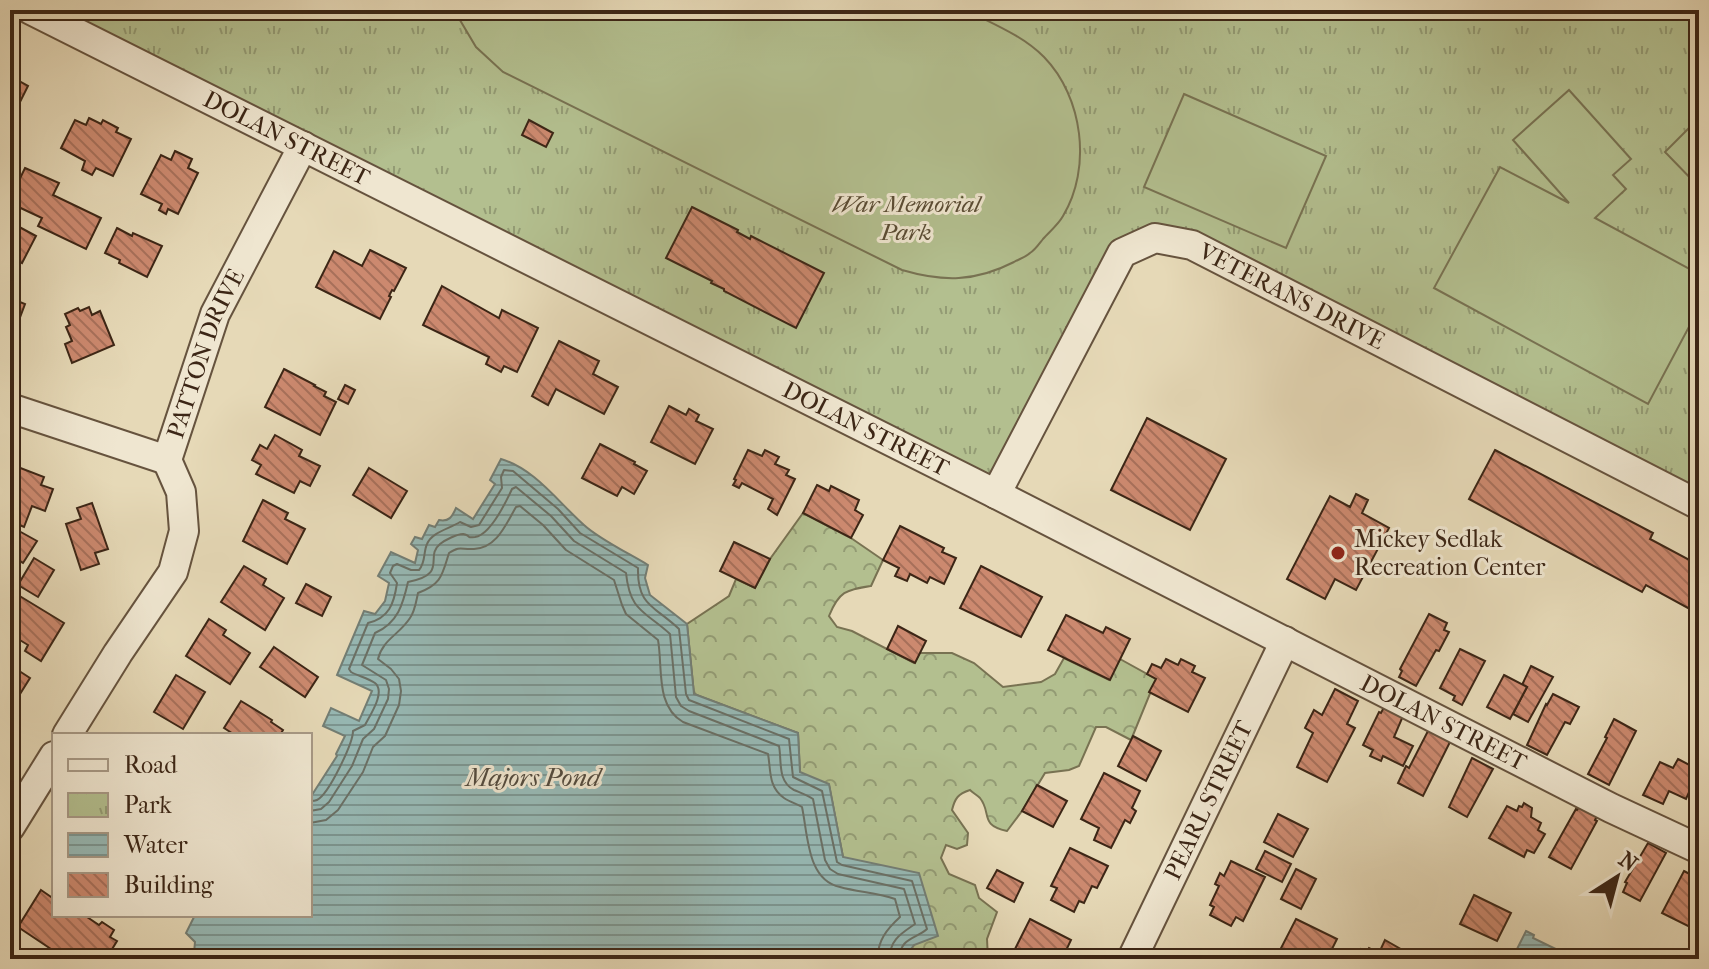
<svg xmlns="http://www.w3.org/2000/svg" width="1709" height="969" viewBox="0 0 1709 969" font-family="'IM FELL French Canon',serif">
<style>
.forest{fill:url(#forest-crowns);stroke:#787252;stroke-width:2}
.park{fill:url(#park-tufts);stroke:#787252;stroke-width:2}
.garden{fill:#b3bf8f;stroke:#787252;stroke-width:2}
.water{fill:url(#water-rules);stroke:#737e75;stroke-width:2}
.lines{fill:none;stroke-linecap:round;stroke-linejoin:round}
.shore{stroke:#6a7066;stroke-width:2}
.building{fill:url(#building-back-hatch);stroke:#3c2616;stroke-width:2}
.minor-casing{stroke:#66533e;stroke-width:32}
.minor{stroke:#efe6d0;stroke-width:28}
.poi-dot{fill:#8f2418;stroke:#efe6d0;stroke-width:3}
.labels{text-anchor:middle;stroke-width:6;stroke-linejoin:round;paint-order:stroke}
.street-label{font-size:24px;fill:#3c2616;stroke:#efe6d0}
.park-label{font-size:24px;font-style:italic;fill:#5a4c34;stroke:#efe6d0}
.poi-label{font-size:24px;fill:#3c2616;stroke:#efe6d0;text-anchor:start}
.water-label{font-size:26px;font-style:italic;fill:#534b3e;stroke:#efe6d0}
</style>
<defs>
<pattern id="forest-crowns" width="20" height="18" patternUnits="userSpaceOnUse" patternTransform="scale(2)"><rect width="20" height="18" fill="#b3bf8f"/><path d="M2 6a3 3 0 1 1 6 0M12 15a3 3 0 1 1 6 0" fill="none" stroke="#939b74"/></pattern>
<pattern id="park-tufts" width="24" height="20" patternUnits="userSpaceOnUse" patternTransform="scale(2)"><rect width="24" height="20" fill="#b3bf8f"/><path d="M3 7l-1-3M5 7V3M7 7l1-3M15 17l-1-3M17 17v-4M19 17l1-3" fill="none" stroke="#939b74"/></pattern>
<pattern id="water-rules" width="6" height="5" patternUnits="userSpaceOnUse" patternTransform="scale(2)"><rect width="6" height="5" fill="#97b9b5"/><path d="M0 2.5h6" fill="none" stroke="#7c9692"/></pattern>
<pattern id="building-back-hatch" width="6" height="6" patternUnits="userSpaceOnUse" patternTransform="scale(2)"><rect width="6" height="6" fill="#cc896f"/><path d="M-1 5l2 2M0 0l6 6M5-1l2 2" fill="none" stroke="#a7705a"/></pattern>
</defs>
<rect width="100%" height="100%" fill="#e6d9b7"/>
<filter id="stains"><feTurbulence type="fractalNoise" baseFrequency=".0025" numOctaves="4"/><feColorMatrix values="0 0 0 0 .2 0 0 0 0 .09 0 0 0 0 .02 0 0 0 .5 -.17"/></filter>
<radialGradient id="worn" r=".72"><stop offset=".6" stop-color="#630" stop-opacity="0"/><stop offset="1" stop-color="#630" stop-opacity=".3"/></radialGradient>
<!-- forest -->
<path class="forest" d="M803,513L851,538L883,560L871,586C846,590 839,591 829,616L837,627L852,631L914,663L920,653H952L974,663L1003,687L1041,682L1055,674L1064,658L1109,680L1120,659L1156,679L1131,740L1106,727H1096L1079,766L1069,770L1045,773L1022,811L1007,831C979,825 992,813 980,798C977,795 973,793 970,790C958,794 955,798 952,810L968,833L967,845L957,849L946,845L941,858L949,874L975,885L979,898L997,912L987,939L988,959H908V953L914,945L843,857L829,785L800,773L798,733L694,694L687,624L729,596L736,579L755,588L770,559Z"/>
<!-- park -->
<path class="park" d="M30,10H1699V505L1192,245L1122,253L996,494Z"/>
<!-- garden -->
<g class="garden">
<path d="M454,10H966C993,24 1022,35 1044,57C1083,97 1092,168 1063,216C1058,225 1049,232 1043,239C1039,244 1035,250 1030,253C1026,257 1019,259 1014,262C975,282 943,282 902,270L503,72L476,47Z"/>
<path d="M1569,90L1631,159L1613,175L1626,189L1595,218L1699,274V308L1648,404L1434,288L1500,167L1569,203L1513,140Z"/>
<path d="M1184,94L1326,156L1286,248L1144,187Z"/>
<path d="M1699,118V187L1665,152Z"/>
</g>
<!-- water -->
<g class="water">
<path d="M501,459C535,469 558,502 584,525C599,539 630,554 648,565L645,578L650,595L687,624L694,694L798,733L800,772L829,784L843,857L919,873L938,936L914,945L908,953V959H191L194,953L195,942L186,933L195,915H310V798L337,756L336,754L345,736L323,726L331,708L359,721L372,691L337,675L364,611L375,614L385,601L389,583L378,576L391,552L415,563L418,550L411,544L415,537L422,539L429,525L435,527L439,520C449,522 452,517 456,508L473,519L495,484L490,480Z"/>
<path d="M1526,931L1534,935L1533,938L1566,954L1563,959H1523L1514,955Z"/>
</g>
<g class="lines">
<!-- shore -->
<g class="shore">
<path d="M310,801C312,801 315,801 317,800C329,794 353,743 353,731L365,725C370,715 386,692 375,683C368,678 358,676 351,672L349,669L368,623C389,618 394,604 397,583L390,573L393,566L397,564L411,570H419C426,562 423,553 427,544C432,532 449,529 460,522L471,527L479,525L502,488L501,477L504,470L513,471L558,509L580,533L638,568C637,606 655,606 679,629L686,694L689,700L789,739L793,777L822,791L837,862L842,865L912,881L927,929C916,939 899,938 900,959"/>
<path d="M310,811L321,809L329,802L352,766L363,739L374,729L388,699L389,689L386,680L362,665L375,633C398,623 403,604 408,582C449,574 424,557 440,544C445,540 457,534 463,534C473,536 464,538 475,537C490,535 506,502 512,489L516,487L551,516L574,541L626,573C630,612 645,611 670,634L676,697L681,706L689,711L779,746C782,761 777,781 794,790C801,793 807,795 813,799L825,860L830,869L838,874L904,889L915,924C902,933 889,940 890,959"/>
<path d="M310,823L326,820L338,810L363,772L373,747L385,736L399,705L401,691L399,679L391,669L378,659C383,639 399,635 410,618C415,611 416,602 418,593C442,584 442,575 449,553C461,545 461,550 474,549C497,548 506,524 516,507L520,506L543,525L566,550L614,580L622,605L626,614L658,640C663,667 655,706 683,722L768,754C771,770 768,787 784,798C790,802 797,804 802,807C808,835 807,880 840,887C858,892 878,893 895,899L900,917C887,929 877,941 878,959"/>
</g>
</g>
<!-- building -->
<g class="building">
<path d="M10,70L14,72L12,77L28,86L10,122Z"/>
<path d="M89,118L101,124L103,120L118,128L116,132L131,139L113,176L96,168L92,175L82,170L85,161L61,148L75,120L86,125Z"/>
<path d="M529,120L553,133L546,147L522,135Z"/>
<path d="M175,151L192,159L188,168L198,173L178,214L168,209L166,214L159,210L162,204L141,194L161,155L171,160Z"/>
<path d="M25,168L59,183L53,195L101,218L86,249L38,226L42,218L10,203V199Z"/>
<path d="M692,207L738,230L737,232L750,239L751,236L824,273L796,328L724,291V289L711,283L712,281L666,258Z"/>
<path d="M10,222L36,236L22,263L10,256Z"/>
<path d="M117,228L132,236L133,233L162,246L147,277L119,263L120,260L105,253Z"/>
<path d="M370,250L406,268L394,291L392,290L389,296L391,297L380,319L316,287L334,251L362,266Z"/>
<path d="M442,286L499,318L502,310L538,328L517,372L504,366L501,372L486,364L489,357L423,325Z"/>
<path d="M10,298L25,304L13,336L10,335Z"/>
<path d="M89,307L92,315L100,311L114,345L72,363L65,344L72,341L66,327L70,325L65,314L78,308L80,311Z"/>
<path d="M559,341L599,361L593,374L618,387L604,414L556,389L548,405L532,396Z"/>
<path d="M284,369L315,385L314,386L326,392L324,396L336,402L320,435L265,407Z"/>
<path d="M345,385L355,390L348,404L338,399Z"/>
<path d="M669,406L686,415L689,409L699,415L696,421L713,429L695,464L651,442Z"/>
<path d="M1147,418L1226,459L1190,530L1111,490Z"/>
<path d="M275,435L302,450L299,456L320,466L310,486L300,481L294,493L256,474L261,465L252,460L260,445L267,449Z"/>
<path d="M600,444L635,462L634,464L647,471L634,494L622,487L617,496L582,478Z"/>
<path d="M748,450L762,456L765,450L779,457L775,464L789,470L786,475L795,479L777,515L768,509L773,499L742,483L739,488L733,485L736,480L734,479Z"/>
<path d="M1495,450L1653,533L1650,539L1699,565V614L1646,585L1642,592L1469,499Z"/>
<path d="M10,464L44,477L41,485L53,489L45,511L32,506L24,527L10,521Z"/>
<path d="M369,468L407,491L391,518L353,495Z"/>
<path d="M817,485L829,491L831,486L859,500L855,510L863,515L851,538L803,513Z"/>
<path d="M1356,494L1368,500L1362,513L1389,528L1356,590L1335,579L1325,599L1287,579L1330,496L1350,507Z"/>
<path d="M263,500L288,513L285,519L305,529L287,564L243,541Z"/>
<path d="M92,503L108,549L95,553L99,564L81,570L66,524L81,519L77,508Z"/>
<path d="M900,526L944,548L942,552L956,558L944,584L930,577L927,583L910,574L907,581L895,576L899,568L883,560Z"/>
<path d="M19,531L37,541L23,563L10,556V546Z"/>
<path d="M734,542L770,559L755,588L720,571Z"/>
<path d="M34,558L54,570L38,597L18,585Z"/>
<path d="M244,566L266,579L263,585L284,598L265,630L221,602Z"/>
<path d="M981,566L1042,597L1021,637L960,608Z"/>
<path d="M306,584L331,597L322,616L296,603Z"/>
<path d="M18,595L64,623L41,661L25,651L28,645L10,634V609Z"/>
<path d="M1429,614L1447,623L1444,630L1449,632L1439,651L1436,650L1416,686L1399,677L1402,671L1400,669Z"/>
<path d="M1066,615L1103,633L1106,627L1130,639L1110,680L1048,650Z"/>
<path d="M209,619L226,630L223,635L250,653L230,684L186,656Z"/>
<path d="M898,626L926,641L915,663L887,649Z"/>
<path d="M274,647L318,677L305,697L260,667Z"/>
<path d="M1460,649L1485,661L1462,705L1453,700L1455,696L1440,688Z"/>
<path d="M1166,659L1178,665L1181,659L1195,666L1192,672L1205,678L1188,712L1149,692L1156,679L1147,674L1152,664L1161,668Z"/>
<path d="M10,665L30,678L10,710Z"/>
<path d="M1531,666L1553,677L1528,722L1513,714L1527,687L1522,685Z"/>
<path d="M176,675L205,692L183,729L154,712Z"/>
<path d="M1504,675L1527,687L1510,719L1487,707Z"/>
<path d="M1335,689L1358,701L1347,724L1355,728L1327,782L1297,767L1313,733L1305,728L1314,710L1322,715Z"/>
<path d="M1553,694L1579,707L1570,724L1565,722L1547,755L1527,745L1546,704L1547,705Z"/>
<path d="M241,701L272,720L271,722L283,730L280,735H235L224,728Z"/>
<path d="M1384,707L1403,716L1394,737L1413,746L1403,766L1383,756L1381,761L1370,756L1373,750L1363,745L1379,712L1381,713Z"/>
<path d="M1614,719L1636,731L1609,785L1588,774L1607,738L1605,737Z"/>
<path d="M1430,727L1452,738L1423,796L1398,783L1406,766L1409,768Z"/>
<path d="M1133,736L1161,751L1146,781L1118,766Z"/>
<path d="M1472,758L1493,769L1467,817L1449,807Z"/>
<path d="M1678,759L1699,770L1686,799L1669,791L1663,804L1643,795L1660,762L1673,768Z"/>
<path d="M1104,773L1140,791L1132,808L1136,811L1130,823L1125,820L1111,848L1094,840L1099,828L1081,819Z"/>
<path d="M1037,785L1067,801L1053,827L1022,811Z"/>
<path d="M1524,803L1532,808L1531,817L1541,823L1538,830L1545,834L1534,853L1527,850L1524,857L1489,838L1507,806L1517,811L1519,806L1522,807Z"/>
<path d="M1581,804L1598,814L1595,820L1597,821L1571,869L1549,857L1576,809L1577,810Z"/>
<path d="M1278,814L1308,829L1293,857L1264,842Z"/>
<path d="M1648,843L1666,853L1640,901L1623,892L1627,883L1625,882Z"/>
<path d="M1070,848L1108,866L1097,888L1092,886L1084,903L1079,901L1074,912L1051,900L1057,888L1051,886Z"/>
<path d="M1265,851L1291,864L1282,882L1256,869Z"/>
<path d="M1231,861L1265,877L1243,921L1236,917L1231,926L1210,915L1214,907L1210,905L1219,886L1215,884L1220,873L1224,876Z"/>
<path d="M1296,869L1316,879L1301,909L1281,899Z"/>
<path d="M997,870L1023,883L1014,902L987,888Z"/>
<path d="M1684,871L1699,879V920L1694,929L1662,913Z"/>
<path d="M41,890L54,899V915H84L99,925L102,922L114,930L110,937L117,941L106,959H66L18,927Z"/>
<path d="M1474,895L1511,913L1497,941L1460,924Z"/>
<path d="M1030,919L1071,940L1062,959H1010Z"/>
<path d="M1296,919L1337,939L1327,959H1293L1279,952Z"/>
<path d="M1385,940L1404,951L1400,959H1356L1361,949L1367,952L1369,948L1379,953Z"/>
</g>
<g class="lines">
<defs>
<g id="minor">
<path id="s1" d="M31,10L996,494L1611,808L1699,849"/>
<path d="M10,408L167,460"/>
<path id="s2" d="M996,494L1122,253L1155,238L1192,245L1699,505"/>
<path id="s3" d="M67,735L118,653L173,572L184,531L181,492L167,460L215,314L303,146"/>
<path d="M10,827L54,756"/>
<path id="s4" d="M1132,959L1285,641"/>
</g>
</defs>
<!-- minor casing -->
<use href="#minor" class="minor-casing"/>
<!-- minor -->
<use href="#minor" class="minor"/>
</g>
<!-- markers -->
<circle class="poi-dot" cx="1338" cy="553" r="8"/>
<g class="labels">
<!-- street labels -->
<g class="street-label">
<text dy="8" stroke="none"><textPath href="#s1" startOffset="286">DOLAN STREET</textPath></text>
<text dy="8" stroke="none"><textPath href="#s2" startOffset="458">VETERANS DRIVE</textPath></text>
<text dy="8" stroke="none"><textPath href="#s3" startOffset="424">PATTON DRIVE</textPath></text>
<text dy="8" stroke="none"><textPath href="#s1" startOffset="934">DOLAN STREET</textPath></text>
<text dy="8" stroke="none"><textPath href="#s1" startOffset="1582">DOLAN STREET</textPath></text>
<text dy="8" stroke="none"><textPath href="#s4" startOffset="176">PEARL STREET</textPath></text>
</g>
<!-- park labels -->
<g class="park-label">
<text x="906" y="212">War Memorial<tspan x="906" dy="28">Park</tspan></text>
</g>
<!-- poi labels -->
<g class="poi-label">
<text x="1354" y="547">Mickey Sedlak<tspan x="1354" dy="28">Recreation Center</tspan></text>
</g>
<!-- water labels -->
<g class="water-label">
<text x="533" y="786">Majors Pond</text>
</g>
</g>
<!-- margin -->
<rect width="1709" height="969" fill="none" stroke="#e6d9b7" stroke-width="40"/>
<rect x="12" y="12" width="1685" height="945" fill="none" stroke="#3c2616" stroke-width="4"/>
<rect x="20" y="20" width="1669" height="929" fill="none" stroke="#3c2616" stroke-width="2"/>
<!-- legend -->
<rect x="52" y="733" width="260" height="184" fill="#efe6d0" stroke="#a79986" stroke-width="2"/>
<rect x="68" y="759" width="40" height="12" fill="#efe6d0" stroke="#a79986" stroke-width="2"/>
<text x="124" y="773" font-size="24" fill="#3c2616">Road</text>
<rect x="68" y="793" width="40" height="24" fill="url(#park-tufts)" stroke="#a79986" stroke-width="2"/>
<text x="124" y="813" font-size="24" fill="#3c2616">Park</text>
<rect x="68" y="833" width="40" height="24" fill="url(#water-rules)" stroke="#a79986" stroke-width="2"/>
<text x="124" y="853" font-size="24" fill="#3c2616">Water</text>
<rect x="68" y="873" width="40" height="24" fill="url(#building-back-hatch)" stroke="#a79986" stroke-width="2"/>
<text x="124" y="893" font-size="24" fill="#3c2616">Building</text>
<!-- north arrow -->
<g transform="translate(1617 877) rotate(36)" stroke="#efe6d0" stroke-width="6" paint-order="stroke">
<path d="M0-6L14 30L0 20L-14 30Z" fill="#3c2616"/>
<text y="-12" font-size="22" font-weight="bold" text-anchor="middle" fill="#3c2616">N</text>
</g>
<rect width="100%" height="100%" filter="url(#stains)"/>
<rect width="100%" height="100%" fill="url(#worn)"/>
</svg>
